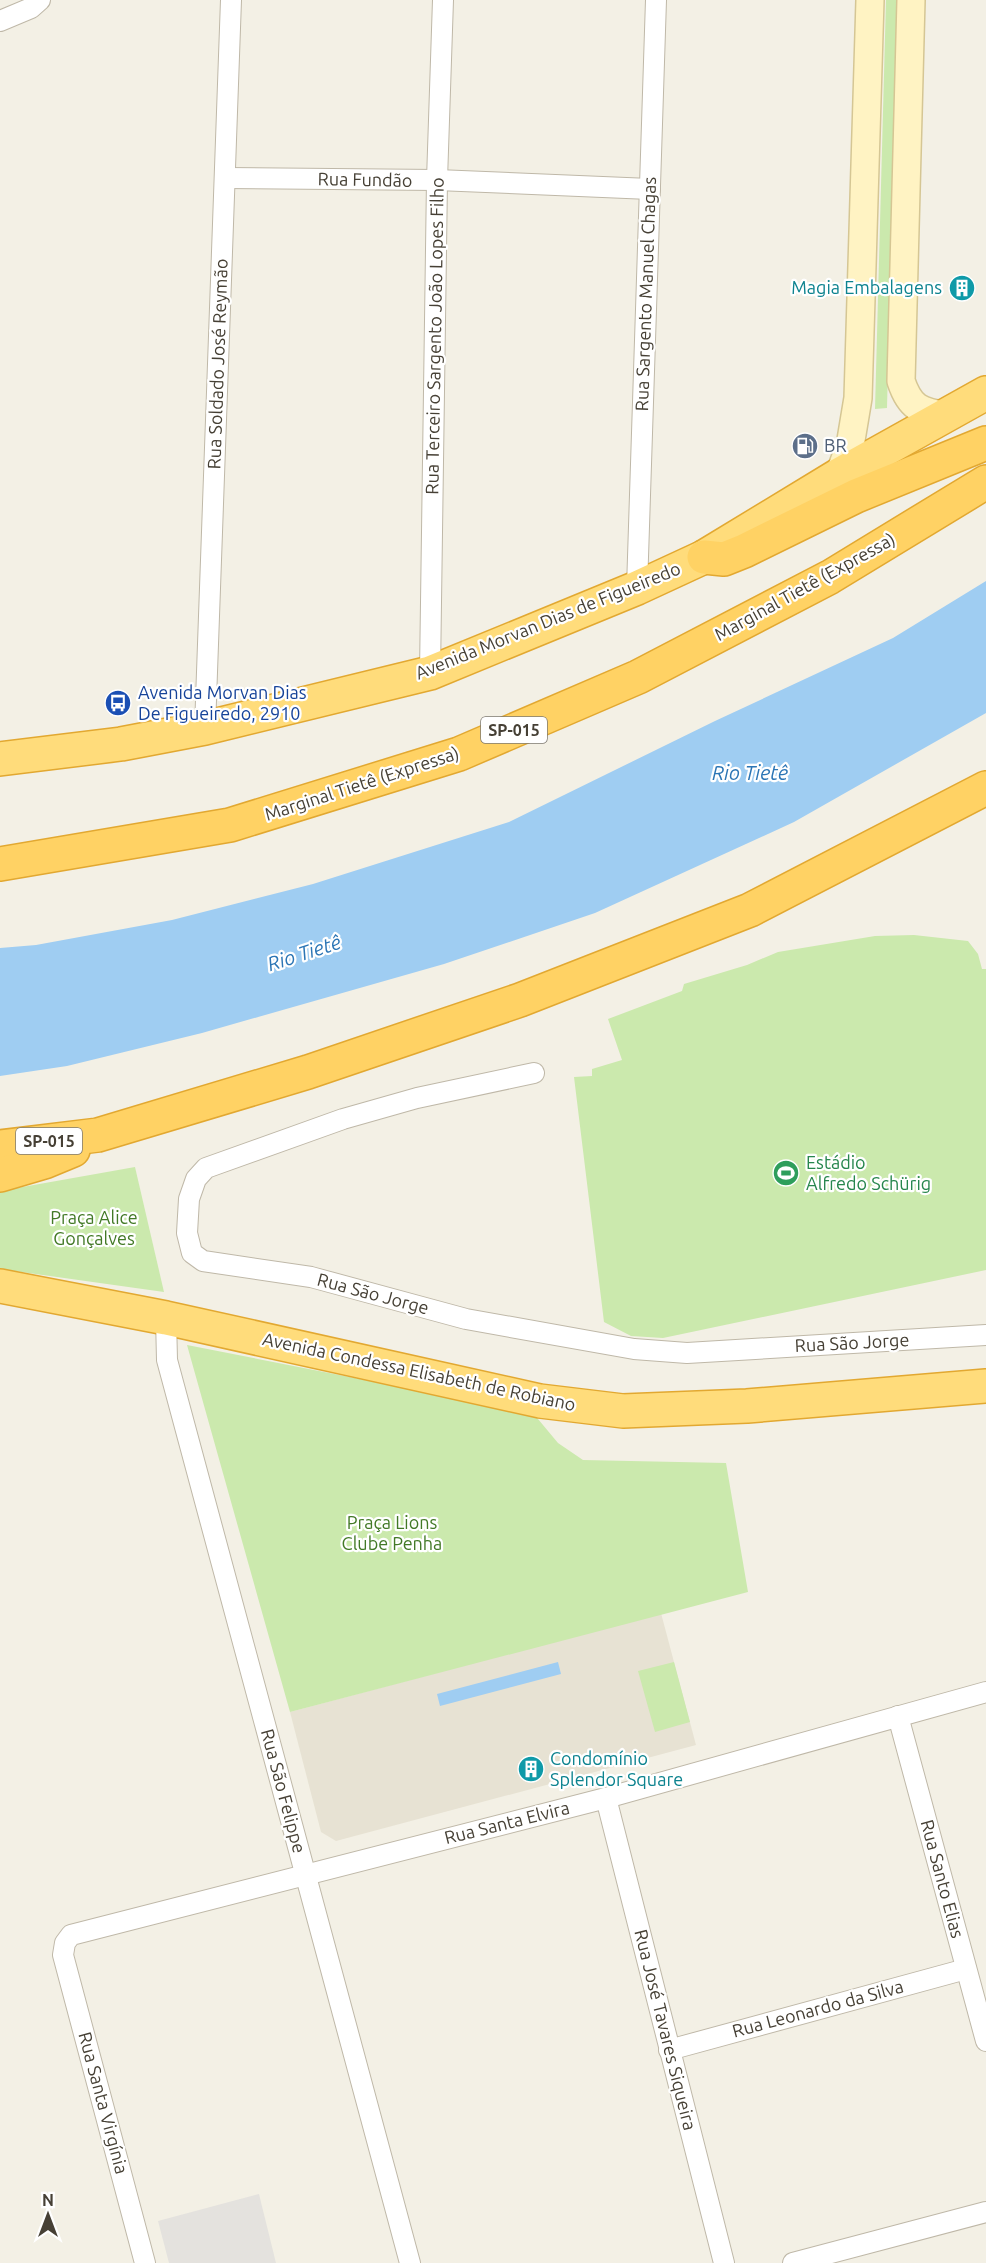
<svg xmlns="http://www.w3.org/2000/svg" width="986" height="2263" viewBox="0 0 986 2263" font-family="Ubuntu,sans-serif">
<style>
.residential{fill:#e7e2d3}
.green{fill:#cbe9ad}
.parking{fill:#e4e2de}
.water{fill:#9fcdf2}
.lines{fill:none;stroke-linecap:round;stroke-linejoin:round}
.minor-casing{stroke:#bfb8a8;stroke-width:22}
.secondary-casing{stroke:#d5c694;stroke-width:30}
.trunk-casing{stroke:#e2a831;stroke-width:36}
.motorway-casing{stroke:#e2a831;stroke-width:36}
.minor{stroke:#fff;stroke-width:20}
.secondary{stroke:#fff3c3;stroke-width:27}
.trunk{stroke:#ffdc7b;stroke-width:33}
.motorway{stroke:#ffd264;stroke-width:33}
.labels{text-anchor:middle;stroke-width:4.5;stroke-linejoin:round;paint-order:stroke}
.shield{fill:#fff;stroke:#7e7972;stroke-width:1.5}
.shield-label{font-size:16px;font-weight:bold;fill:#464035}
.street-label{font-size:18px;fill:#464035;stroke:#fff}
.culture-label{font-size:18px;fill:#0d838f;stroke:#fff;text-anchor:end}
.service-label{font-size:18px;fill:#4e5e75;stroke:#fff;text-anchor:start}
.transit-label{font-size:18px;fill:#164399;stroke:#fff;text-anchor:start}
.leisure-label{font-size:18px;fill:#27864d;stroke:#fff;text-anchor:start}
.park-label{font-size:18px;fill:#427926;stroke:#fff}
.water-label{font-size:20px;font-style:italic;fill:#2b75b5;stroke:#fff}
</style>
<rect width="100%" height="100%" fill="#f3f0e5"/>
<!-- residential -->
<path class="residential" d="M661,1613L696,1745L336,1841L321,1832L290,1712Z"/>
<!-- green -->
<g class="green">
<path d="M886,0H897L887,408L875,409Z"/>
<path d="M914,935L968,941L978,954L982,969H986V1270L663,1338L631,1336L604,1322L574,1077L592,1076V1069L622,1060L608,1019L682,991L684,984L747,965L778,952L875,936Z"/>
<path d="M135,1167L164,1292L0,1269V1191Z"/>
<path d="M187,1345L533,1413L558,1443L583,1460L726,1463L748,1592L290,1712Z"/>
<path d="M674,1662L690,1722L655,1732L638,1671Z"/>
</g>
<!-- parking -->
<path class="parking" d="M259,2194L276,2263H169L158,2221Z"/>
<!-- water -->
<g class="water">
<path d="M986,581V713L794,822L595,913L444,964L202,1033L67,1066L0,1076V948L36,945L172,920L313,884L509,822L715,721L893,638Z"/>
<path d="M558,1662L561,1674L440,1706L437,1694Z"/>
</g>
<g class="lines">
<defs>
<g id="minor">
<path d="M0,21L31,8L40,0"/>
<path d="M225,178L437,180L650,189"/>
<path d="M637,588L656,0"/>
<path d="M430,673L437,180L443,0"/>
<path d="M205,728L231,0"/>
<path d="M534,1073L417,1098L343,1119L206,1168L196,1179L189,1199L187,1233L192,1253L203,1261L311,1277L466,1319L634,1349L687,1353L986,1335"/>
<path d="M166,1318L167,1360L410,2263"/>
<path d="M898,1716L986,2041"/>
<path d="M606,1798L724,2263"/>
<path d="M669,2050L966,1969"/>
<path d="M145,2263L63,1955L65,1943L71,1935L606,1798L986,1692"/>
<path d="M793,2263L986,2212"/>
</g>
<g id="secondary">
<path d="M911,0L901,381C910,408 920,411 946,416"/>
<path d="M839,475L850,446L858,398L870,0"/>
</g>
<g id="trunk">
<path d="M0,759L121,744L205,728L430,673L637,588L704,557L839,475L986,393"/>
<path d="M0,1286L166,1318L540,1401L623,1411L747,1406L986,1386"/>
</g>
<g id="motorway">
<path d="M704,557L724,559L744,551L856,496L986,443"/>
<path d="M0,864L230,825L459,754L638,677L830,577L986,482"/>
<path d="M0,1147L98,1135L308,1072L520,1000L750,910L986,788"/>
<path d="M0,1175L44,1162L73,1150"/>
</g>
</defs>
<!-- minor casing -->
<use href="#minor" class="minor-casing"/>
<!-- secondary casing -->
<use href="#secondary" class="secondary-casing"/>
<!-- trunk casing -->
<use href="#trunk" class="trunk-casing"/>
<!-- motorway casing -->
<use href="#motorway" class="motorway-casing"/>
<!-- minor -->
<use href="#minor" class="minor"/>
<!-- secondary -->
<use href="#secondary" class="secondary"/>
<!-- trunk -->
<use href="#trunk" class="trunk"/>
<!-- motorway -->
<use href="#motorway" class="motorway"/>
</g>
<!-- icons -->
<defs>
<symbol id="building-disc" viewBox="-11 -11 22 22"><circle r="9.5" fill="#0f9aa8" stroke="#fff"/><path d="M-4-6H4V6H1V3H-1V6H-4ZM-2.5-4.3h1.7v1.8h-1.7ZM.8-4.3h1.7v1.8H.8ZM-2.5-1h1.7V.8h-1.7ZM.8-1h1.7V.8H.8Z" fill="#fff"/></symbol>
<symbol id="fuel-disc" viewBox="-11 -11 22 22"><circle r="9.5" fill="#5c6f8a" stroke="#fff"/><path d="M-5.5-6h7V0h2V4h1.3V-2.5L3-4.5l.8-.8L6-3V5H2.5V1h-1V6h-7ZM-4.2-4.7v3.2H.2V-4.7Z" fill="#fff"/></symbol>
<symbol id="bus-disc" viewBox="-11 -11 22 22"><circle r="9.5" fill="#1a4fb4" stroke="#fff"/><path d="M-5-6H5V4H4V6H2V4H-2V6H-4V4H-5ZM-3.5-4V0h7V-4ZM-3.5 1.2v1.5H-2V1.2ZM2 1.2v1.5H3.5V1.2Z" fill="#fff"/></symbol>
<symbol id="stadium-disc" viewBox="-11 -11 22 22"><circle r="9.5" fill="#2e9e5b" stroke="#fff"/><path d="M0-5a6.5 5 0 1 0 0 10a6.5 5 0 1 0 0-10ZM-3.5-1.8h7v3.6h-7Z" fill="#fff"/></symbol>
</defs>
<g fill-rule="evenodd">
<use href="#building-disc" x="947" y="273" width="30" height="30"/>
<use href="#fuel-disc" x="790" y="431" width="30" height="30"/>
<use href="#bus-disc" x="103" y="688" width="30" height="30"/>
<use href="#stadium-disc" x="771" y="1158" width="30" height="30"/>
<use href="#building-disc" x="516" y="1754" width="30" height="30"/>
</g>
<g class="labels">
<!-- shield labels -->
<g class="shield">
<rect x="481" y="717" width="66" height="26" rx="4.5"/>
<rect x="16" y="1128" width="66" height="26" rx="4.5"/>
</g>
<g class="shield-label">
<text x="514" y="736">SP-015</text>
<text x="49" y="1147">SP-015</text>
</g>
<!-- street labels -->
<g class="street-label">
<text transform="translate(365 180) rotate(1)" y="6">Rua Fundão</text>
<text transform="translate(646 294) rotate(-88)" y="6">Rua Sargento Manuel Chagas</text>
<text transform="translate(435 336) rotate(-89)" y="6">Rua Terceiro Sargento João Lopes Filho</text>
<text transform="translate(218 364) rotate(-88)" y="6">Rua Soldado José Reymão</text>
<text transform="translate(805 587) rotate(-29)" y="6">Marginal Tietê (Expressa)</text>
<text transform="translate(548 621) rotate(-22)" y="6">Avenida Morvan Dias de Figueiredo</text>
<text transform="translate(362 784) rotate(-18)" y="6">Marginal Tietê (Expressa)</text>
<text transform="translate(373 1294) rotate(15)" y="6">Rua São Jorge</text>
<text transform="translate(852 1343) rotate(-3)" y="6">Rua São Jorge</text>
<text transform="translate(419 1372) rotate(12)" y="6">Avenida Condessa Elisabeth de Robiano</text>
<text transform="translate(283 1791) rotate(75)" y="6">Rua São Felippe</text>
<text transform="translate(507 1823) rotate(-14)" y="6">Rua Santa Elvira</text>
<text transform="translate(942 1879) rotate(75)" y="6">Rua Santo Elias</text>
<text transform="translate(818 2009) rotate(-15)" y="6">Rua Leonardo da Silva</text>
<text transform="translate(665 2030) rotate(76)" y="6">Rua José Tavares Siqueira</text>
<text transform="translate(103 2103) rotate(75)" y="6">Rua Santa Virgínia</text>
</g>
<!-- culture labels -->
<g class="culture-label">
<text x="942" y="294">Magia Embalagens</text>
<text x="550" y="1765" text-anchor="start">Condomínio<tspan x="550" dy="21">Splendor Square</tspan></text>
</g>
<!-- service labels -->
<g class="service-label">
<text x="824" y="452">BR</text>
</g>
<!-- transit labels -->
<g class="transit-label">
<text x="138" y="699">Avenida Morvan Dias<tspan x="138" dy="21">De Figueiredo, 2910</tspan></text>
</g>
<!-- leisure labels -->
<g class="leisure-label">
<text x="806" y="1169">Estádio<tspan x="806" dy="21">Alfredo Schürig</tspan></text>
</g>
<!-- park labels -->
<g class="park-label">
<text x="94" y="1224">Praça Alice<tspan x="94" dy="21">Gonçalves</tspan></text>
<text x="392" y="1529">Praça Lions<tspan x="392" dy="21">Clube Penha</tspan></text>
</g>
<!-- water labels -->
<g class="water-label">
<text x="750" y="780">Rio Tietê</text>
<text transform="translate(304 953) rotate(-18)" y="7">Rio Tietê</text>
</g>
</g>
<!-- north arrow -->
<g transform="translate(48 2215)" stroke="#ffffff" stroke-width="4.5" paint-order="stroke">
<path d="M0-4.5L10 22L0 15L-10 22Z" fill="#464035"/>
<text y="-9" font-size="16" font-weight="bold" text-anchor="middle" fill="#464035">N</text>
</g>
</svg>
